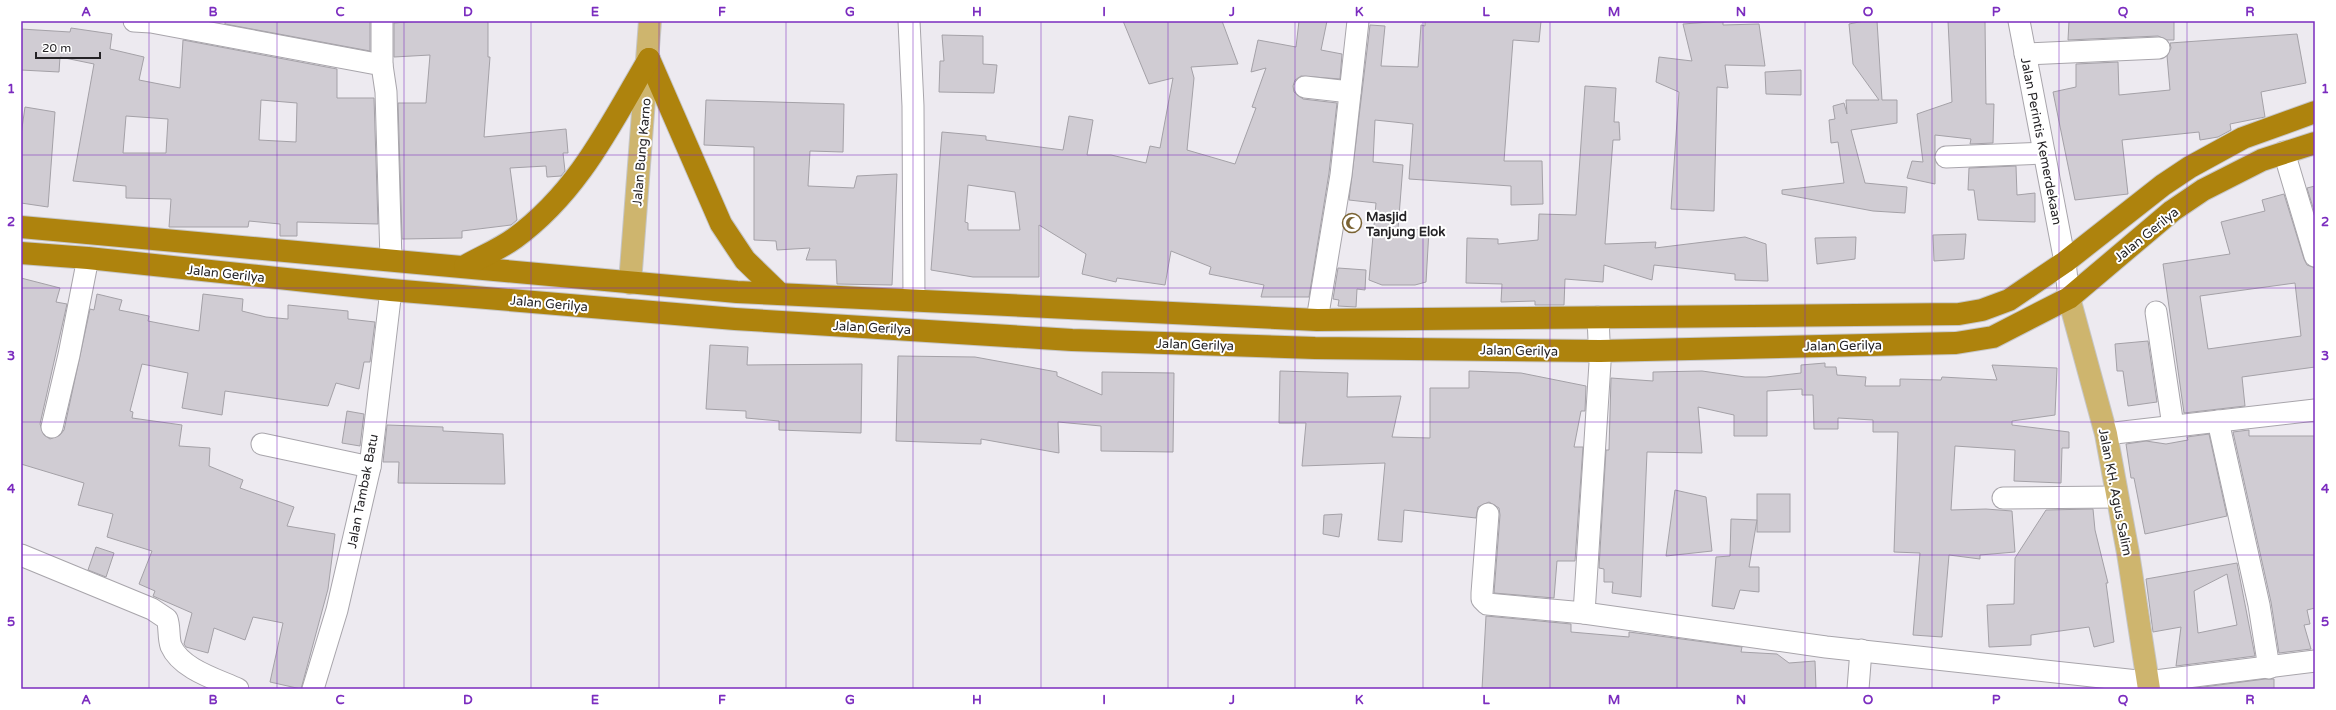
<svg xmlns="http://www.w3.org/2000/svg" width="2336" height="710" viewBox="0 0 2336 710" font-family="'Varela Round',sans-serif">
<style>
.building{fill:#d0ccd3;stroke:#a4a1a7;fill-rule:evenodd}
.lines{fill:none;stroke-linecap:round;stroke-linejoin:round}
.minor-casing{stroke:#a8a5ab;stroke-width:23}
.major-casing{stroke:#c6c6c7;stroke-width:24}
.highway-casing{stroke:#c6c6c7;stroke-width:24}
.minor{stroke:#fff;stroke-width:21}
.major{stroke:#ceb56e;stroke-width:22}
.highway{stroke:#ae830d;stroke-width:22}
.grid{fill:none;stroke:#7b2cbf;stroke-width:1;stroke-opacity:0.55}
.labels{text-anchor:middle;stroke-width:4;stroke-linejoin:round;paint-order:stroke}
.street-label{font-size:13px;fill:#252326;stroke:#fff}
.poi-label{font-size:13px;font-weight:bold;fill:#252326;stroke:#fff;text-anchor:start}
.neatline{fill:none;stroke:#7b2cbf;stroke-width:1.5}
.grid-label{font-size:13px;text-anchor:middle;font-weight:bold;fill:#7b2cbf}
</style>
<rect width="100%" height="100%" fill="#edeaf0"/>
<!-- building -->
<g class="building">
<path d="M225,21H370V51L225,24Z"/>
<path d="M419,21H488V57H490L484,137L566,129L568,153H563L565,171L561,176L547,177L546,166L510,168L517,220L511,225L462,231V238L402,239L398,103H426L430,55L394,57V23Z"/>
<path d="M1123,21H1222L1238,64L1191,67L1194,78L1187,150L1235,164L1256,108L1252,107L1266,68L1251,72L1258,40L1296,47L1299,21H1327L1321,50L1342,54L1340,79L1301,76L1295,80L1293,86L1294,92L1303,99L1337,103L1329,173L1309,297H1261L1264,285L1209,274L1211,267L1171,251L1165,285L1117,278L1116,282L1082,274L1086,254L1039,225V277H973L931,270L942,132L986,136V140L1063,150L1069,116L1093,120L1087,155H1111L1146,163L1150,146L1160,148L1173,78L1149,84ZM968,185L1015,192L1020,230H968V223L965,222Z"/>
<path d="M1425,21H1541L1539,42L1513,40L1504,161H1542L1543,204L1511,205V186L1409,179L1413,124L1375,120L1373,162L1403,165L1398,229L1429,230L1426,282L1415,285H1382L1369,280L1376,203L1349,200L1370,25L1385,26L1381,66L1418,67L1421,25L1425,26Z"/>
<path d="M1723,21V25L1759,24L1765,66L1725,65L1728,88L1717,87L1714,211L1671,209L1679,92L1656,82L1659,57L1692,61L1683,24Z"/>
<path d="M1864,21H1877L1882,100H1897V123L1851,130L1865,183L1907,187L1905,213L1873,211L1782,194V190L1844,183L1838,142L1831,143L1829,120L1835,119L1833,106L1844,103L1847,114L1846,100H1879L1853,64L1849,24Z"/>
<path d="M1948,21H1985L1986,104H1994L1993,143L1970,144L1971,139L1935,135V184L1907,178L1912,161L1923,162L1917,114L1952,102Z"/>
<path d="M2069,21H2174V40H2167L2158,36L2068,40Z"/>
<path d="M71,28L112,34L110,49L144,57L139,80L180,88L183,40L337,69V98H374L378,224L297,222V236H280V224L249,221L248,227H169L171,199L126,198V186L73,181L94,64L60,57L59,72L21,70V29L70,32ZM261,100L297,103L296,142L259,140ZM126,116L168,119L166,153H123Z"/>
<path d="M2297,34L2306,83L2261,92L2265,117L2230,124L2231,130L2218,137L2200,140L2199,132L2122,140L2128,194L2075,200L2053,92L2076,87V64L2118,62L2119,95L2170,90L2167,56L2171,48L2170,43Z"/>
<path d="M942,35L983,36V64L997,65L994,93L939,92L940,61H944Z"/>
<path d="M1801,70V95L1766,94L1765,72Z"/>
<path d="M1585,86L1616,88L1614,122H1619L1620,140H1613L1605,244L1656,242L1655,248L1745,237L1766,244L1768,281L1735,280V274L1654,265L1652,280L1604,265L1603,282L1565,279L1564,305H1535V301L1501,302L1502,284L1466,283L1467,238L1498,239V244L1538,240L1539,214L1576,215Z"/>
<path d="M706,100L844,104L843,152L810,151L808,186L854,188L857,176L897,174L892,285L837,284L836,260H806L810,248L777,250L776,241L754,240V147L704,145Z"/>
<path d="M25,107L55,112L48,207L21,203V135Z"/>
<path d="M2016,166L2017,195L2035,193V222L1978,220L1974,190H1968L1969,168Z"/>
<path d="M2315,186V214L2307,188Z"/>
<path d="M2284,194L2304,259L2307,265L2315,268V367L2242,377L2245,406L2184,413L2163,264L2230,254L2221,222L2265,211L2262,200ZM2295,283L2301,336L2208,349L2200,296Z"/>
<path d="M1966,234L1964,259L1934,261L1933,235Z"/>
<path d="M1856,237L1855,259L1817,264L1815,238Z"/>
<path d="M1338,268L1366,270L1365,290L1357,289L1356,307L1338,306L1339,300L1333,299Z"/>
<path d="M21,278L60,288L56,302L67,304L40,424L44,435L50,439L60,435L64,430L90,309L94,310L97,294L122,300L119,310L149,316L148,321L199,331L203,294L243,299L242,311L266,317L288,319V305L348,311V319L375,322L370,362H364L359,389L336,383L328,406L225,391L222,415L182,408L188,373L142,364L130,411L133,412L132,418L182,425L179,446L210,448L209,466L243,480L240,488L294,507L287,526L335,534L328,589L301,689L270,682L283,623L253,617L245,640L214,628L208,653L186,647L184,644L192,613L153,596L155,591L139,584L152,551L107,537L113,514L78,505L84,483L21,464Z"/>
<path d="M2148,341L2157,402L2128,406L2123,371H2117L2115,344Z"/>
<path d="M710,345L748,347L747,365L862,364L861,433L779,430V421L746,418V411L706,409Z"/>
<path d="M898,356L975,357L1057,372V376L1102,395V372L1174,373L1173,452L1101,451V426L1058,422L1059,453L981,439V444L896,441Z"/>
<path d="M1825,363V367H1836L1837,375L1866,377L1865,386H1900V379L1941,380L1942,377L1997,380L1992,365L2057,368L2055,415L2012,421V425L2069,432V448H2062L2061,483L2014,481L2015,450L1955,446L1951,510L1986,509L2012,511L2015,552L1980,555V559L1949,555L1942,637L1913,635L1920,553L1894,552L1898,432H1873V420L1838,418V429H1814L1813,395H1802V389L1767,391V436H1734V415L1698,407L1702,453L1647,452L1641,597L1612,593L1613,582H1604V569L1599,568L1606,450H1609L1611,378L1653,381V372L1702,371L1745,377H1766L1801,373V365Z"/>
<path d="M1280,371L1348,373L1347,397L1401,396L1392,437L1430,438V388H1469V371L1521,373L1586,386L1585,411H1581L1574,447H1583L1575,561H1557L1554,598L1494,593L1500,515L1499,508L1489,502L1478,507L1476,518L1404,510L1402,542L1378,540L1385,463L1302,466L1306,423H1279Z"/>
<path d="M347,411L364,414L360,446L342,443Z"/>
<path d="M387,425L443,427V431L503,434L505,484L398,483L399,462H383Z"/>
<path d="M2249,430V436H2315V608L2307,610L2310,624L2304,625L2311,649L2279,653L2271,602L2233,432Z"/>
<path d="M2209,434L2227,516L2145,534L2134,478H2131L2126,444L2146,441L2166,444L2188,440L2187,437Z"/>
<path d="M1675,490L1706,497L1712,551L1666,556Z"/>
<rect x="1757" y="494" width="33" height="38"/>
<path d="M2093,509L2095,530L2108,583H2106L2114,642L2094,647L2089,627L2031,635V645L1989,647L1987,605L2014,604L2015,558L2046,510Z"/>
<path d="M1342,514L1339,537L1323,534L1324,515Z"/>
<path d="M1731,519L1757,520L1749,567H1759V592L1740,590L1734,609L1712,606L1716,557L1730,556Z"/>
<path d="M96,547L114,553L106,577L88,570Z"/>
<path d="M2237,563L2255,656L2176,666L2181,627L2153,632L2146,579ZM2227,574L2237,625L2198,633L2194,591Z"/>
<path d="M1486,616L1571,624V632L1629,637V632L1742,647L1741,652L1777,654L1789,663L1815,661L1816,689H1482Z"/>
<path d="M2265,679H2274V689H2188Z"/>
</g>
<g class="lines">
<defs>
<g id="minor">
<path d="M134,21L151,22L382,65L386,92L391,260"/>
<path d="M382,21V65"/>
<path d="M909,21L913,106L914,301"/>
<path d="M2019,21L2065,262L2069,298"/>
<path d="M2025,54L2159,48"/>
<path d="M1305,87L1350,92"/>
<path d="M2284,152L2315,256"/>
<path d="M1946,157L2044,153"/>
<path d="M2156,312L2173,426"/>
<path d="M1598,317L1600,363L1584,613L1826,647L2147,682L2315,661"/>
<path d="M1317,320L1341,175L1358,21"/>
<path d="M2218,421L2259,605L2269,668"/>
<path d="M52,427L69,355L88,258"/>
<path d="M2106,434L2315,410"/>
<path d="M262,444L370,467"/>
<path d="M2003,498L2117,497"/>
<path d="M1488,514L1482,593V599L1487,604L1584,613"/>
<path d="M21,555L152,609L167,619C170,627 168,637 171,646C181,669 216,679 238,689"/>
<path d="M313,689L337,610L370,467L391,290"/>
<path d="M1858,689L1861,650"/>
</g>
<g id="major">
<path d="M630,283L650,21"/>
<path d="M2069,298L2106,434L2128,553L2149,689"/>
</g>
<g id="highway">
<path d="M649,59L721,224L745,260L780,294"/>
<path d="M21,227L737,292L1317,320L1959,314L1982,310L2009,300L2065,262L2163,185L2190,167L2243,138L2315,112"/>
<path d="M21,253L88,258L391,290L735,319L1072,340L1315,348L1600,351L1956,343L1993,337L2069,298L2172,211L2203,190L2262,160L2315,143"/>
<path d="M465,266C481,257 500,249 515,238C579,191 610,125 649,59"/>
</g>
</defs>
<!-- minor casing -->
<use href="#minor" class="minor-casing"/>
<!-- major casing -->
<use href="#major" class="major-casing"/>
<!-- highway casing -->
<use href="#highway" class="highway-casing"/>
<!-- minor -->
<use href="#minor" class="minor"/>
<!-- major -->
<use href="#major" class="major"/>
<!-- highway -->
<use href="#highway" class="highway"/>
</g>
<!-- grid -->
<path class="grid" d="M149,21V689M277,21V689M404,21V689M531,21V689M659,21V689M786,21V689M913,21V689M1041,21V689M1168,21V689M1295,21V689M1423,21V689M1550,21V689M1677,21V689M1805,21V689M1932,21V689M2059,21V689M2187,21V689M21,155H2315M21,288H2315M21,422H2315M21,555H2315"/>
<!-- icons -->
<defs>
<symbol id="mosque-ring" viewBox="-11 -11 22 22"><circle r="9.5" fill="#fff" stroke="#7a6333" stroke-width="1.5"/><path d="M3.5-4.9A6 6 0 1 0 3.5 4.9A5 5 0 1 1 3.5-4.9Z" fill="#7a6333"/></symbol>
</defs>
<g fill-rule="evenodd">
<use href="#mosque-ring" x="1341" y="212" width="22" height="22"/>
</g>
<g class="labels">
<!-- street labels -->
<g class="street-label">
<text transform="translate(2042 141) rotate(79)" y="5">Jalan Perintis Kemerdekaan</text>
<text transform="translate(641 152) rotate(-85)" y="5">Jalan Bung Karno</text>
<text transform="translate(2146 234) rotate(-39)" y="5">Jalan Gerilya</text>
<text transform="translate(226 273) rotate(6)" y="5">Jalan Gerilya</text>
<text transform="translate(549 303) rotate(5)" y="5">Jalan Gerilya</text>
<text transform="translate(872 327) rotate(3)" y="5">Jalan Gerilya</text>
<text transform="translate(1195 344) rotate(2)" y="5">Jalan Gerilya</text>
<text transform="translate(1843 345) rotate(-1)" y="5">Jalan Gerilya</text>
<text transform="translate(1519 350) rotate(1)" y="5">Jalan Gerilya</text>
<text transform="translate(362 491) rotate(-79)" y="5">Jalan Tambak Batu</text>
<text transform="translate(2116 492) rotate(79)" y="5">Jalan KH. Agus Salim</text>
</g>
<!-- poi labels -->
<g class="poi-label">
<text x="1366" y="221">Masjid<tspan x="1366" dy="15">Tanjung Elok</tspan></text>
</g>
</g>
<!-- border -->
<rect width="2336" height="710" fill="none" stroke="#ffffff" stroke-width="44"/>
<!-- scale -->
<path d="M36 52v6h64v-6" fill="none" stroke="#252326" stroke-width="2"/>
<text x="42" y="52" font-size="12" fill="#252326" stroke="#ffffff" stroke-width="3" paint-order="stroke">20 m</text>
<rect x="22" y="22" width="2292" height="666" class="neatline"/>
<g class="grid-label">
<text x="86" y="16">A</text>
<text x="213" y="16">B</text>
<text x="340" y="16">C</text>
<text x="468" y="16">D</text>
<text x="595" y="16">E</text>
<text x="722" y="16">F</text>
<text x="850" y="16">G</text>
<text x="977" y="16">H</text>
<text x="1104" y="16">I</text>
<text x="1232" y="16">J</text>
<text x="1359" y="16">K</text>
<text x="1486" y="16">L</text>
<text x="1614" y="16">M</text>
<text x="1741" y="16">N</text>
<text x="1868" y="16">O</text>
<text x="1996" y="16">P</text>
<text x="2123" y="16">Q</text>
<text x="2250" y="16">R</text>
<text x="11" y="93">1</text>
<text x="2325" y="93">1</text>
<text x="11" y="226">2</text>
<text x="2325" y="226">2</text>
<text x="11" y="360">3</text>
<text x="2325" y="360">3</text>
<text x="11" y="493">4</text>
<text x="2325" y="493">4</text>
<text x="11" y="626">5</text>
<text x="2325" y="626">5</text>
<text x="86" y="704">A</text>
<text x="213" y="704">B</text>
<text x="340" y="704">C</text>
<text x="468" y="704">D</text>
<text x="595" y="704">E</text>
<text x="722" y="704">F</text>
<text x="850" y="704">G</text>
<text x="977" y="704">H</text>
<text x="1104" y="704">I</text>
<text x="1232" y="704">J</text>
<text x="1359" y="704">K</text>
<text x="1486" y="704">L</text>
<text x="1614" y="704">M</text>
<text x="1741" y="704">N</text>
<text x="1868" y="704">O</text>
<text x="1996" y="704">P</text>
<text x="2123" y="704">Q</text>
<text x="2250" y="704">R</text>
</g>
</svg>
